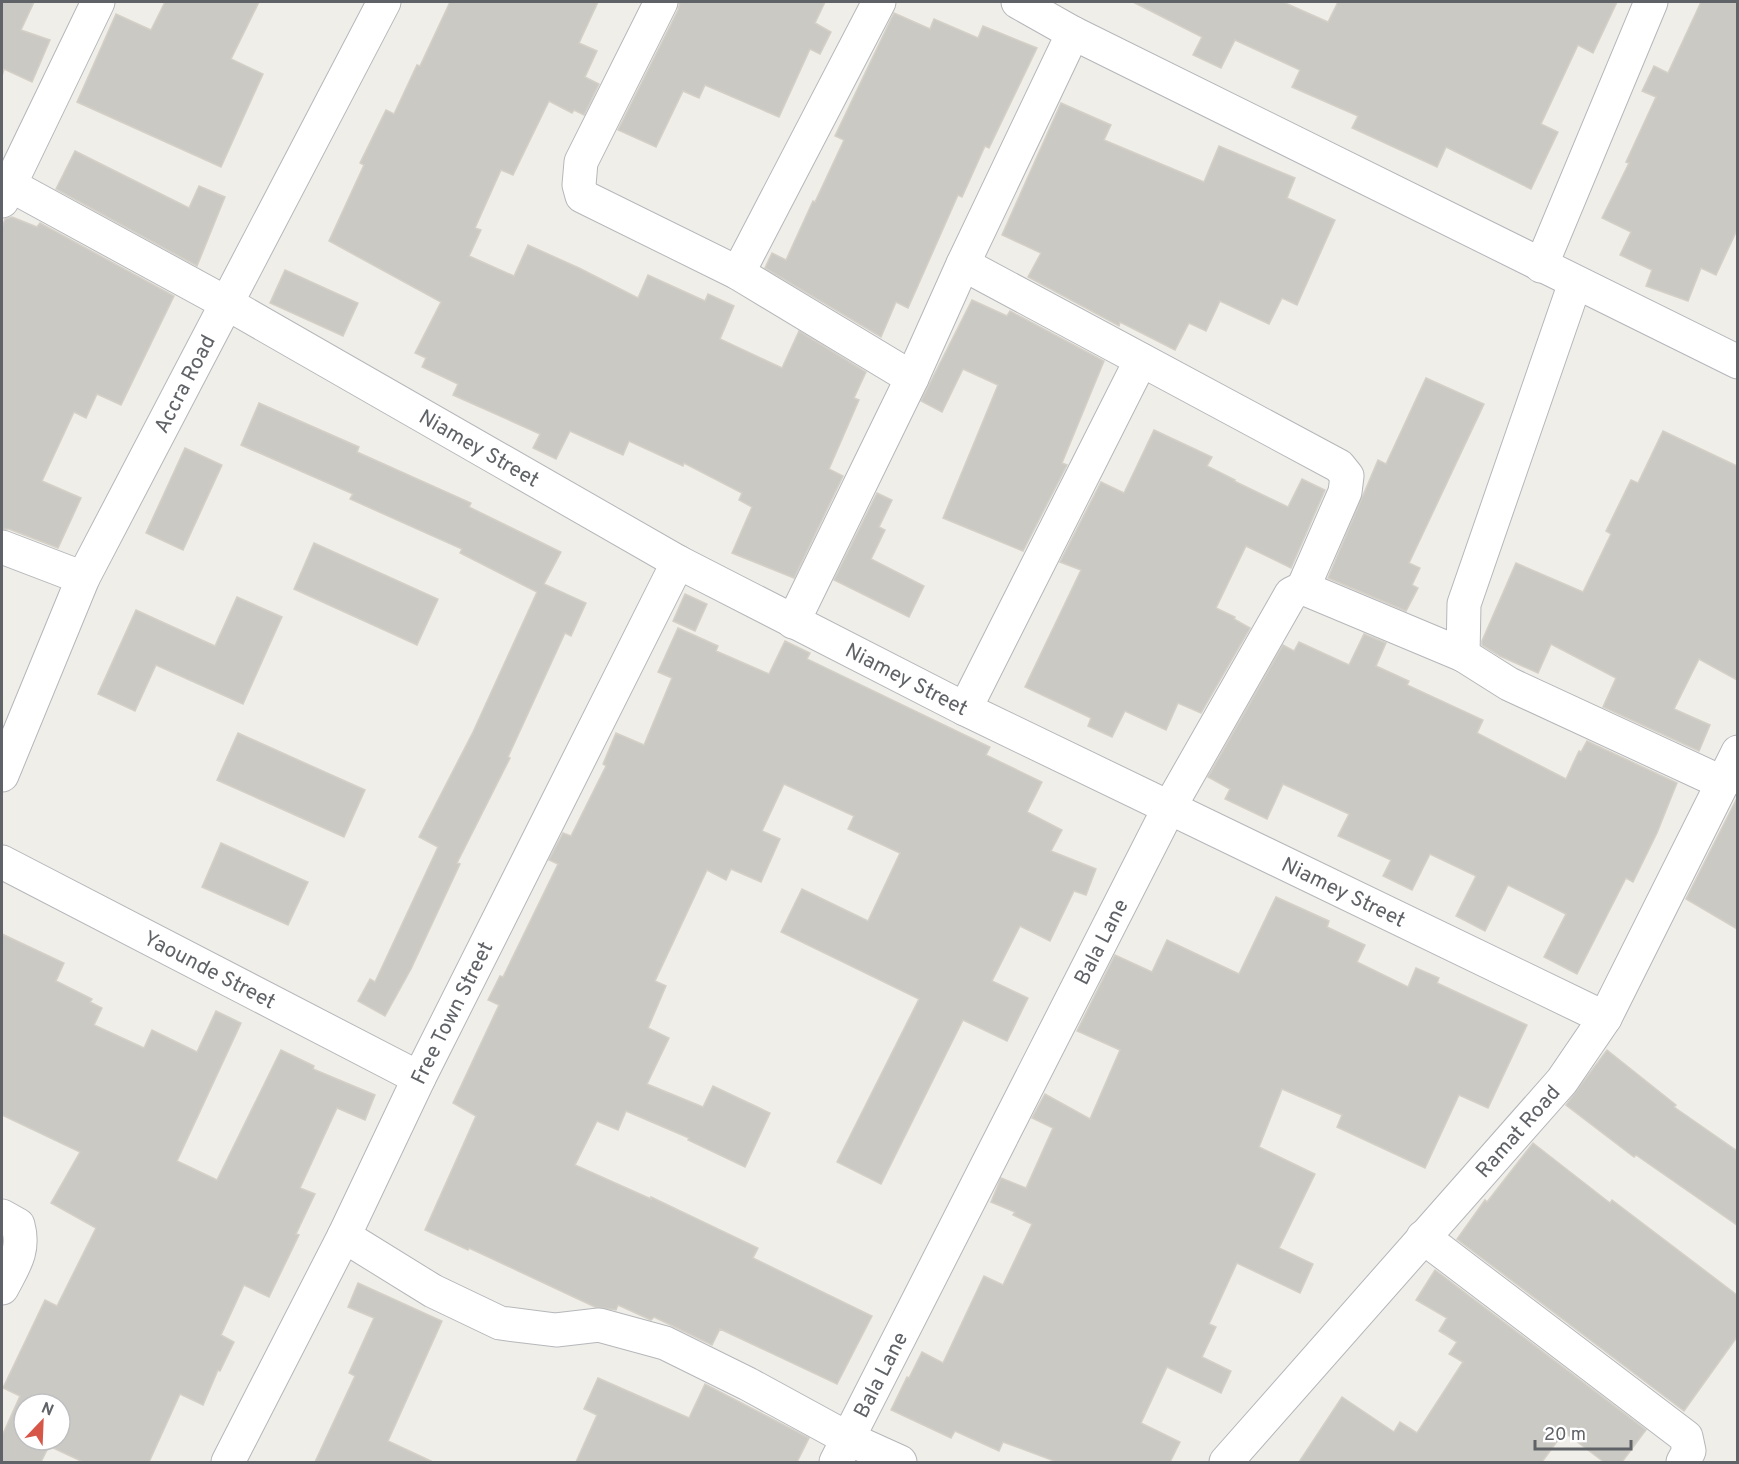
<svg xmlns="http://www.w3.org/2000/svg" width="1739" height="1464" viewBox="0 0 1739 1464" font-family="Overpass,sans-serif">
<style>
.building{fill:#cbc9c4;stroke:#d4d0c7;stroke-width:1.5;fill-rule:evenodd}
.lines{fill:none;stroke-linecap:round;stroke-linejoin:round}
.street-casing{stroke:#b5b7bb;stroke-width:35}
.secondary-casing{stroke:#b4b6bb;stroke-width:35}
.street{stroke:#fff;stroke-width:33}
.secondary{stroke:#fff;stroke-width:33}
.labels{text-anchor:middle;stroke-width:4.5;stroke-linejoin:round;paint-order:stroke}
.street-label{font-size:21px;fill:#5f6266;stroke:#fff}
</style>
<rect width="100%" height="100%" fill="#efeee8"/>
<!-- building -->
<g class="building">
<path d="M2,2H34L21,30L50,40L32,82L4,69L2,76Z"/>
<path d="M165,2H259L231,59L263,74L221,167L77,102L116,14L151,30Z"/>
<path d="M450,2H598L579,43L597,51L585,77L599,84L584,115L574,110L572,113L549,101L513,175L501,170L475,228L481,230L469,256L514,276L528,245L579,268L638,298L648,275L705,301L708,294L734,306L720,339L782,368L799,331L866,372L854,398L859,400L829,469L843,476L794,578L732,553L752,507L739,500L742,493L684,463L683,466L629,441L623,455L570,431L556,459L533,448L540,434L453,395L458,384L422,367L426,358L415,353L441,302L329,241L364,165L360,163L386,110L394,114L417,65L420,66Z"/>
<path d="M680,2H825L815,23L831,32L820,54L810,49L779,117L705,85L699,98L683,91L656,147L618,130L678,10Z"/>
<path d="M1133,2H1283L1328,22L1338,2H1617L1593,53L1578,45L1541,124L1558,132L1531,189L1446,147L1437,167L1352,128L1358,116L1292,87L1300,70L1235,40L1221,68L1193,55L1202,37Z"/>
<path d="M1701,2H1737V230L1716,275L1701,268L1688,301L1646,286L1652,270L1620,255L1631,232L1602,218L1629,163L1626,162L1656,97L1642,91L1654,66L1668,73Z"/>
<path d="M894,13L930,29L934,19L978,38L983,26L1037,48L989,148L985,146L962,197L958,195L908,308L896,302L881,337L765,268L772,253L786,260L813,201L815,202L844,140L835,136Z"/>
<path d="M1061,103L1111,125L1104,140L1204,182L1219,146L1295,178L1287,198L1335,220L1297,305L1282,298L1269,324L1220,301L1206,331L1189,323L1175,350L1120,322L1119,326L1028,277L1041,253L1002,235Z"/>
<path d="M75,151L189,208L199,186L225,197L197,266L56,189Z"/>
<path d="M12,217L37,227L40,223L174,296L121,405L97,394L86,418L74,412L42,481L81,498L58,548L9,529H2V228L5,219Z"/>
<path d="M285,270L358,303L343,336L270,303Z"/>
<path d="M972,300L1007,316L1010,311L1104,361L1062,463L1067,465L1023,551L943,518L998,385L963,369L942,412L921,401Z"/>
<path d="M1426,378L1484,404L1409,563L1420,568L1412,585L1418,588L1406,611L1328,578L1378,460L1386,464Z"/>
<path d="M259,403L359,447L357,452L471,503L469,507L561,552L544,584L586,603L571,636L565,633L508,757L510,758L457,863L460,864L411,969L385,1016L358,1001L370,979L375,982L438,847L419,837L473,732L537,592L460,553L462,549L350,499L353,494L241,445Z"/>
<path d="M1154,430L1212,457L1207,466L1235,480L1234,481L1288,507L1302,479L1325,490L1291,568L1246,546L1216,608L1235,617L1234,619L1250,628L1201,713L1178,703L1166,730L1125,711L1112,737L1088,726L1091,718L1025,687L1081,570L1060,562L1101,482L1124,493Z"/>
<path d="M1663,431L1737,466V680L1699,659L1674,709L1710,725L1699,751L1603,707L1616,678L1551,644L1538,673L1500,656L1482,645V641L1516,563L1583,592L1611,534L1606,531L1631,480L1638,483Z"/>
<path d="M185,448L222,465L183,550L146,533Z"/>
<path d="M877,493L892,500L879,527L885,530L871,559L924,586L909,617L834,580Z"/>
<path d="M314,543L438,599L417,645L294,589Z"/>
<path d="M685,594L707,604L695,631L673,621Z"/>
<path d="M237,597L282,617L243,704L156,665L135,711L98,694L136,610L215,646Z"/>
<path d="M678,628L718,646L716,651L769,674L785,641L810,653L807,659L990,747L986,755L1042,782L1027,812L1062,830L1051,851L1096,869L1086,895L1074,891L1050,941L1020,926L992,981L1028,998L1007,1041L963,1020L881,1184L837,1162L919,999L781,932L802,889L868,921L900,853L848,829L854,816L784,784L762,831L780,839L761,882L731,869L726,880L707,870L655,981L666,986L648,1028L669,1038L647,1084L703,1107L713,1086L770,1113L745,1167L688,1140L689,1138L626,1111L618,1130L597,1121L575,1165L651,1199V1197L758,1248L753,1258L872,1316L837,1384L720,1329L712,1345L654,1317L651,1320L618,1305L616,1310L595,1307L469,1248L468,1250L425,1230L476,1116L453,1103L499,1005L488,1000L500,976L503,977L558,864L549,860L563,833L571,836L606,766L603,764L616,733L644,745L672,678L658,672Z"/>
<path d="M1364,634L1386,643L1376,666L1409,681L1407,685L1483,720L1477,733L1566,779L1579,751L1581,752L1587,741L1677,783L1657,833L1633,882L1626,878L1577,974L1544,957L1566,914L1508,885L1485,931L1456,916L1476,876L1430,854L1412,890L1383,876L1391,860L1338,836L1349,814L1283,784L1267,819L1225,799L1230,789L1208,777L1283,645L1294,651L1299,642L1349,665Z"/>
<path d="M238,733L365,790L344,837L217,780Z"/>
<path d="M1737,798V929L1686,899Z"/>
<path d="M221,843L308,882L288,925L202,887Z"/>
<path d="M1276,897L1329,921L1327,927L1365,945L1357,962L1408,987L1416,968L1439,978L1437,983L1527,1025L1488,1108L1459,1095L1425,1168L1337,1127L1342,1115L1282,1089L1259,1147L1315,1174L1279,1248L1313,1264L1300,1293L1237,1263L1209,1324L1216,1327L1202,1357L1231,1371L1221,1393L1167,1367L1141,1423L1180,1442L1170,1462H1057L1003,1442L999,1451L955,1431L951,1438L891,1410L907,1377L909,1378L922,1352L943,1363L984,1276L1003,1285L1032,1224L1013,1215L1015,1212L991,1202L1001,1178L1026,1188L1053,1128L1032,1118L1045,1094L1090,1119L1120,1050L1077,1031L1115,955L1152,972L1167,940L1239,974Z"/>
<path d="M2,934L64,963L56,981L92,999L90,1002L102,1008L94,1025L144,1048L152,1030L197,1052L216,1011L241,1023L177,1161L217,1180L281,1050L314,1066L313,1069L375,1095L365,1120L337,1108L300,1188L315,1194L296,1234L299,1235L269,1297L244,1285L221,1335L234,1342L220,1371L218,1370L203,1405L180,1394L149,1462H83L49,1446L41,1462H2V1436L20,1396L3,1388L45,1300L57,1306L96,1228L51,1203L80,1152L2,1115ZM24,1404H60V1440H24Z"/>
<path d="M1607,1050L1676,1105L1674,1107L1737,1151V1225L1636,1155L1634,1157L1566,1105Z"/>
<path d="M1533,1143L1610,1203L1612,1200L1737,1295V1337L1684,1411L1457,1239L1485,1200L1487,1202Z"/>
<path d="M1435,1270L1646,1430L1622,1462H1604L1564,1432L1542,1462H1299L1342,1397L1394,1432L1400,1422L1417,1433L1463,1362L1449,1354L1457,1342L1439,1331L1447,1318L1416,1300Z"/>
<path d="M358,1283L442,1321L388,1441L433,1462H315L355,1376L349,1373L374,1318L348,1307Z"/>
<path d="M598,1378L689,1418L705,1384L809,1438L797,1462H576L597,1415L584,1409Z"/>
</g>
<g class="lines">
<defs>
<g id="street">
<path d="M661,2L581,162L579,185L582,196L738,273L912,378"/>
<path id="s1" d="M10,185L228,304L678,562L965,709L1605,1018"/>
<path d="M2,201L98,2"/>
<path d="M963,264L1339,466L1347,476L1345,492L1303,588"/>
<path d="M1541,266L1651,2"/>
<path d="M738,273L879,2"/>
<path d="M1575,283L1464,604L1463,655L1509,684L1723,783"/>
<path d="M2,547L83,578"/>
<path d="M793,622L912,378L963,264L1073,33"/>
<path d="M965,709L1141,360"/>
<path id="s2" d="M2,775L83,578L384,2"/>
<path id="s3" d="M2,862L419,1078"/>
<path d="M2,1216L18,1225C25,1251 14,1265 2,1288"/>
<path d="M344,1236L433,1291L500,1323L556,1330L599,1325L665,1343L748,1384L847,1438L900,1462"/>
<path d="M1423,1237L1686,1437L1689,1451L1683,1462"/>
<path id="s4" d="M228,1462L344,1236L419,1078L678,562"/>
<path id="s5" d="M836,1462L1169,808L1291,594L1303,588L1463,655"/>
</g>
<g id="secondary">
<path d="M1018,2L1073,33L1738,362"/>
<path id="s6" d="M1226,1462L1562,1081L1605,1018L1738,752"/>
</g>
</defs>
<!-- street casing -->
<use href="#street" class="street-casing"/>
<!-- secondary casing -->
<use href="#secondary" class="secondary-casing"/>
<!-- street -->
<use href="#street" class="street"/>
<!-- secondary -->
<use href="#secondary" class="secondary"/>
</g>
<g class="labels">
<!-- street labels -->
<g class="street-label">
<text dy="7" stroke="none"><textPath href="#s2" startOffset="432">Accra Road</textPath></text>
<text dy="7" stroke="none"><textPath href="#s1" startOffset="538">Niamey Street</textPath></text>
<text dy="7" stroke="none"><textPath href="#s1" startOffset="1024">Niamey Street</textPath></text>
<text dy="7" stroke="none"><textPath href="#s1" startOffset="1510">Niamey Street</textPath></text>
<text dy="7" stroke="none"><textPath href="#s5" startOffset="584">Bala Lane</textPath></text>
<text dy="7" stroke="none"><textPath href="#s3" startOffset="234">Yaounde Street</textPath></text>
<text dy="7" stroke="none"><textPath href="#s4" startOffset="502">Free Town Street</textPath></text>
<text dy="7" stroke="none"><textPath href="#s6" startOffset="441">Ramat Road</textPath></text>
<text dy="7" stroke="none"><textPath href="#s5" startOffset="98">Bala Lane</textPath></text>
</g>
</g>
<!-- border -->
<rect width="1739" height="1464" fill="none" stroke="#5f6266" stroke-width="6"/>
<!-- north arrow -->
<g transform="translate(42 1422) rotate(23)"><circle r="28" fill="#ffffff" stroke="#bfc0c2" stroke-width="1.5"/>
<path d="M0-4.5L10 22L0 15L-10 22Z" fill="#d65648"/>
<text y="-9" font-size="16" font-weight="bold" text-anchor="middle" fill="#5f6266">N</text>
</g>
<!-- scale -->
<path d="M1535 1440v9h96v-9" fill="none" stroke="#5f6266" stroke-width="3"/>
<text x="1544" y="1440" font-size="18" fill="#5f6266" stroke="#ffffff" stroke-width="4.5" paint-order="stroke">20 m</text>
</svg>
